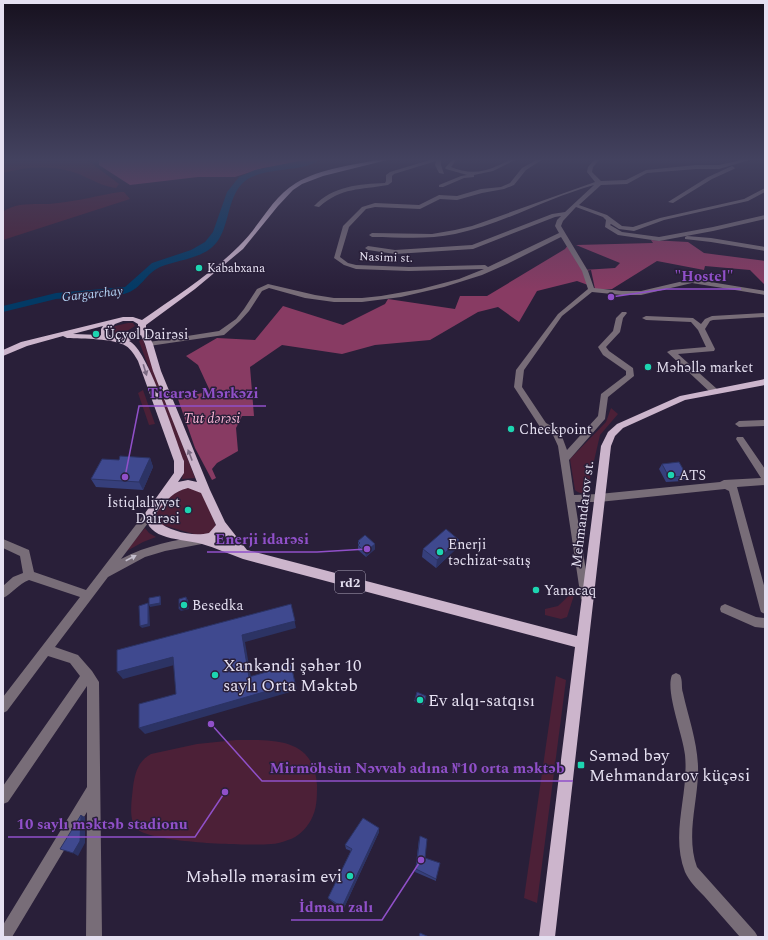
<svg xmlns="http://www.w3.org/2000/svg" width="768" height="940" viewBox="0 0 768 940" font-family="Spectral,serif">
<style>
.green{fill:#4c2037}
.forest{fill:#883b63}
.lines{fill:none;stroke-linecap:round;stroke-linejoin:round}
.river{fill:#033a65;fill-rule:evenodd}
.minor{fill:#786d78;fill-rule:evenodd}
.major{fill:#ccb5cc;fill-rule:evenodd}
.wall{fill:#363f7b}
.shaded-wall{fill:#2c3364}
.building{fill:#3f498f;stroke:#2c3364}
.oneway{fill:#7a6a82}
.oneway2{fill:#c4becd}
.poi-dot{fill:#1dd5b1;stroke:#291f39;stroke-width:1.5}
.labels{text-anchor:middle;stroke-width:3;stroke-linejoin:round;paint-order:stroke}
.far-street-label{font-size:12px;fill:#e5e0f1;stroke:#291f39}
.far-poi-label{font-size:12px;fill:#e5e0f1;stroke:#291f39;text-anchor:start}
.far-water-label{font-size:13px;font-style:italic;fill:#b5d5f7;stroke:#291f39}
.shield{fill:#291f39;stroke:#ada6ba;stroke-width:1}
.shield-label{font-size:13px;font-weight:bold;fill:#e5e0f1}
.poi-label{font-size:14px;fill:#e5e0f1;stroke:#291f39;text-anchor:start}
.park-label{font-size:14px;font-style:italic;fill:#fbb7d6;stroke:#291f39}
.street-label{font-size:14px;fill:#e5e0f1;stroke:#291f39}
.near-poi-label{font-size:17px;fill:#e5e0f1;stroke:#291f39;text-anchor:start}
.leader{fill:none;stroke:#9050c9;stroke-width:1.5}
.callout-dot{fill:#9050c9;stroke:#291f39;stroke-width:1.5}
.callout-label{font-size:15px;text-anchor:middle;font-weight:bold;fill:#9050c9;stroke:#291f39;stroke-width:3;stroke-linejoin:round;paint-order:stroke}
</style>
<rect width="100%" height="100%" fill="#291f39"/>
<!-- green -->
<g class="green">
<path d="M3,159H86L119,184L116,188C104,187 90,179 79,174C55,165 27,166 3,173Z"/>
<path d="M120,192H124L130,199L3,240V212C18,200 40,206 58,203C79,201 99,195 120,192Z"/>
<path d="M128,323H133L135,326L121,335L112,334V330L115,326Z"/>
<path d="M140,339L143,340L195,478L182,479L184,465L139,341Z"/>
<path d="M143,390L155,424L149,425L138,393Z"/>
<path d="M611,408L618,414L600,435L587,491C584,495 578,493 575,490L570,459L606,422Z"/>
<path d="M185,488H191L204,494L216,526L212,533L197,535L159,524C149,506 173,494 185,488Z"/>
<path d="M580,505L587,506L588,509L584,545Z"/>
<path d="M145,528L149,533L156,537L143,542L125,552Z"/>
<path d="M576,589L567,617L561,619L545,615V609L558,606Z"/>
<path d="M556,676L566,680L537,903L524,898Z"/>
<path d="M236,740C273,740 314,737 317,785C317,798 317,809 311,820C306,829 298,837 288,840C283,842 276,844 271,844C249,846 148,843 136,828C128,818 132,799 133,787C135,773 138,761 151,754L197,744Z"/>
</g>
<!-- forest -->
<g class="forest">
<path d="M99,159H306L295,163L263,168L235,177H198L130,185L99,165Z"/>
<path d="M651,240L688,242L704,253L765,261V285L750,270L705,266L704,270L657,261L612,289H595L591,270L583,271L588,285L577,281L537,291L519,322L498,307L478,312L430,340L375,345L342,354L282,345L250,367L254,416H242L236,428L238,451L217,463L212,469L216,478L212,480L195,448L178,399L210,391L198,365L186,356L217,338L255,340L283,306L343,325L385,304L388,299L455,309L460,296H487L565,249L568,245L583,270L615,268L620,263L576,245L653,243Z"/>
</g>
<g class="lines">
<!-- river -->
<path class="river" d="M308,159H320C306,173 264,166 245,181C228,195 230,221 219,239C207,259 179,259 160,267C145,274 141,290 124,294L56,299L3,312V306L56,293L125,287L152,263L191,250L205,242L213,232L227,192L239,177L255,170Z"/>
<!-- minor -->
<g class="minor">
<path d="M433,159H441V165L444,174L439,173L435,165L436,161L394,174L392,176V182L388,185C360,190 342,187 319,207L314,206C333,186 359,184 385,183L386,181V175L390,172Z"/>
<path d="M453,159H457L451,167C467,174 482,173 497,166C504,163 510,159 517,159L493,171L474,175V177L464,178L443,187H439V185L461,176L467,175L446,169L445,168Z"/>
<path d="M538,159H543L526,170L514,185L504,189L482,193L457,200L440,199L420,209L375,207L366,209L349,227L340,257L348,263L356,265L409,267L485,265L488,267L559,233L555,226L557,220L561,216L555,217L473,249L395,254L368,250L365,248L368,246L395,250L472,245L552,214L565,212L594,185C547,198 503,224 455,234C427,240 400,237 372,237L369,235L372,233L432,234L455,230L472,226L595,182L587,172L588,167L595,159H600L593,167L592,172L601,181L626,180L646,170L696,165H719L746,159H753L719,169H696L647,173L627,184L601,185L579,205L607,215L622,226L633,227L660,218L744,199L765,188V192L748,201L664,220L634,231L619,229L611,224L610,225L622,232L659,237L713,227L765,215V219L713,231L659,241L618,235L605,227L606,220L603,217L576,207L563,221L561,226L588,271L594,288L622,291H641L692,279L765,291V295L692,283L641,295H622L592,292L562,316L524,370L522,387L546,423L560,431L567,450L598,416L601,394L626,375V371L603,355L598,347L613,331L616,318L622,312H626L627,313L623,318L620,332L606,347L609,351L633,368L634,376L608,397L605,419L569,460L574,495L599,494L720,482L724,480L761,478L736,439L737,437H743L765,469V485L737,487L765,589V614L761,612L760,609L729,491L725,489L599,502H575L590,596L589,599L585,601L581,599L558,446L553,435L540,427L514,387L516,370L558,314L588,289L582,271L561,237L507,264L482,275L444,287L401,297L362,302H334L305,298L269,288L262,291L249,311L240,321L224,335L149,346L145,344L149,342L219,331L236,319L244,309L257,289L268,284L315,295L334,298H362L381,296L421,289L459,279L484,269L409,271L356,269L344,265L334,258L343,226L362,207L375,203L419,205L439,195L457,196L481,189L501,187L510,183L522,168Z"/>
<path d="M732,166L735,168L734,169L712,179L673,203L668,202L708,177Z"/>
<path d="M687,236L711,238L765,247V251L711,242L685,239V237Z"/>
<path d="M765,313V317L713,320L710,321L705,329L715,349L714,351L678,354L717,389L718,391L714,394L711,393L667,352L671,350L706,347L698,330L691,322L646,320L642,318L646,316L693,318L701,324L705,319L712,316Z"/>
<path d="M765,420V426L739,427L735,424L739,421Z"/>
<path d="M151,508L154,509L156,512L154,515L121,559C147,545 175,540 203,536L207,537L208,540L207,543L165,551L145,557L108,577L55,647L78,655L92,671L99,682L102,937H86L87,812L12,937H3V925L87,787V686L8,802L3,804V786L80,676L70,663L48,656L7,711L3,713V697L80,597L29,580C18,584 12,594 3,598V586L13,577L23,573L20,556L3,548V539L29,550L34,572L86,590L148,509Z"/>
<path d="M725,604L756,617L765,618V628L755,627L721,612L720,609L721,606Z"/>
<path d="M676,673L680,675C683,681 681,687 683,693C689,720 699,746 698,774C697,805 686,837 697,867L755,932L758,937H740C728,923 716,910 704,896C697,889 689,881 685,872C670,833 689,795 685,755C683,735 665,691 672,675Z"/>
</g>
<!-- major -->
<path class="major" d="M381,159H391L323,176L302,184L293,190L278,206L243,249L195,289L146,325V330L153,344L161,371L210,490L225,522L247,550L577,636L601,446L608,432L617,424L680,396L765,379V385L685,400L623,428L615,436L611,446L555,937H539L575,647L243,559C229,554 216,548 202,544C182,538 144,541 146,512L174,473V461L138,361C135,356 131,349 126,346C113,338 83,339 67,338L63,336L27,346L3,356V350L21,342L123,317H133L142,320C175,297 211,274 239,246C260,226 271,198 296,183C321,168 354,165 381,159ZM123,321H133L138,324V329C130,337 119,341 109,335V330L115,324ZM103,326L101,329V335L73,334ZM141,335L145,344L153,371L197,482L188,480L178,482L184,473V461C175,438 148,349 129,341ZM188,488L201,493L216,525L209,533C192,537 170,531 157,521L156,513C166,501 172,492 188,488ZM222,534L230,545L216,540Z"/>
</g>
<!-- wall -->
<g class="wall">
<path d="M150,458L153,467L143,490L96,487L91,479L119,460Z"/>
<path d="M662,464L687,476L684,481L666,482L659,469Z"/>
<path d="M459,540L458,547L436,568L422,557L423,549Z"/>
<path d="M358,541L375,544V549L366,557L358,550Z"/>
<path d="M426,698L423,705L414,701L415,699Z"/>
<path d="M379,828V832L343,910L330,900L328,898L351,851L346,849L345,845Z"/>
<path d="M419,839L425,858L436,879V881L415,872Z"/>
</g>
<!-- shaded-wall -->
<g class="shaded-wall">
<path d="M150,458L153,467L143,490L139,482Z"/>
<path d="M459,540L458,547L436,568L437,560Z"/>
<path d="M375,544V549L366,557L365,552Z"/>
<path d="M160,596L161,598V605L150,607L149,605Z"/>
<path d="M186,597L188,600L189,609L181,611L179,609Z"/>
<path d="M148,603L149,606L150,626L142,628L140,626Z"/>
<path d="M291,604L296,628L245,642L252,683L249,677L242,635Z"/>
<path d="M173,657L178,664L123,679L117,672Z"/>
<path d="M291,665L297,690L145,734L139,728Z"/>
<path d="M81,815L85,817V843L78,856L73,853Z"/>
<path d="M379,828V832L343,910L342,907Z"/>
</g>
<!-- building -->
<g class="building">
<path d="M120,456L150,458L139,482L91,479L102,459L119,460Z"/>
<path d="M679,462L687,476L669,477L662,464Z"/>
<path d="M446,529L459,540L437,560L423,549Z"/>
<path d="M365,535L375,544L365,552L358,545L360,543L358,541Z"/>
<path d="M160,596V603L149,605V598Z"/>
<path d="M186,597L187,607L179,609V599Z"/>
<path d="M148,603V624L140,626L139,606Z"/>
<path d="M291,604L295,621L242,635L249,677L291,665L295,683L139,728V704L176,694L173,657L117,672V650Z"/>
<path d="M417,692L426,696L424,703L415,699Z"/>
<path d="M81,815L80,841L73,853L60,849Z"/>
<path d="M363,818L379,828L342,907L328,898L352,849L345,845Z"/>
<path d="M420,836L427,839L425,858L440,863L436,879L416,869Z"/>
<path d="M420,933L429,937H419Z"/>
</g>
<!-- one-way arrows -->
<defs><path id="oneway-solid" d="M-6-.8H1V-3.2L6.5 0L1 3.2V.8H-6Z"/></defs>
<g class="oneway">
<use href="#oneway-solid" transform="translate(145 370) rotate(73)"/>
<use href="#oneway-solid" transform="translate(190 455) rotate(-111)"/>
</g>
<use class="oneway2" href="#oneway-solid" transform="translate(131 558) rotate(-27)"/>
<!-- sky -->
<linearGradient id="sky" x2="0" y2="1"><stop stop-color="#17111f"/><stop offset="0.55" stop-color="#43425f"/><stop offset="1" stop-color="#43425f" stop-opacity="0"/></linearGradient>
<rect width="768" height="290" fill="url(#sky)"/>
<!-- markers -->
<g class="poi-dot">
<circle cx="199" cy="268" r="4"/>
<circle cx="96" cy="334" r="4"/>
<circle cx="648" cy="367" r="4"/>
<circle cx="511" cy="429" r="4"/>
<circle cx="671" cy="475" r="4"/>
<circle cx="188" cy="510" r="4"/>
<circle cx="440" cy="552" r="4"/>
<circle cx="536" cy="590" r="4"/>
<circle cx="184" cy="605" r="4"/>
<circle cx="215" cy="675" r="4"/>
<circle cx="420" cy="700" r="4"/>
<rect x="577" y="761" width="8" height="8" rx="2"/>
<circle cx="350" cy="876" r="4"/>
</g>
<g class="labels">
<!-- far-street labels -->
<g class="far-street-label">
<text transform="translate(386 257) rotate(2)" y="4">Nasimi st.</text>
</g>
<!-- far-poi labels -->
<g class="far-poi-label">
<text x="207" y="272">Kababxana</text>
</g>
<!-- far-water labels -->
<g class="far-water-label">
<text transform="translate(92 293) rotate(-6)" y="5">Gargarchay</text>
</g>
<!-- shield labels -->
<rect class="shield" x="335" y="571" width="30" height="22" rx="3"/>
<g class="shield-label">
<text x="350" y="587">rd2</text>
</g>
<!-- poi labels -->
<g class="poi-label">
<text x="104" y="339">Üçyol Dairəsi</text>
<text x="656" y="372">Məhəllə market</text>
<text x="519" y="434">Checkpoint</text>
<text x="679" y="480">ATS</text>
<text x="180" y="507" text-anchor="end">İstiqlaliyyət<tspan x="180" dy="16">Dairəsi</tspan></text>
<text x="448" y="549">Enerji<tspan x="448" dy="16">təchizat-satış</tspan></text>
<text x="544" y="595">Yanacaq</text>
<text x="192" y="610">Besedka</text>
</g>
<!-- park labels -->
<g class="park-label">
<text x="212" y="423">Tut dərəsi</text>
</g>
<!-- street labels -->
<g class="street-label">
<text transform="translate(582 514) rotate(-83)" y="5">Mehmandarov st.</text>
</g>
<!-- near-poi labels -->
<g class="near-poi-label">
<text x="223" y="671">Xankəndi şəhər 10<tspan x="223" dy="20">saylı Orta Məktəb</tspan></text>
<text x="428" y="706">Ev alqı-satqısı</text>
<text x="589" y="761">Səməd bəy<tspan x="589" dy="20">Mehmandarov küçəsi</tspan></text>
<text x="342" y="882" text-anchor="end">Məhəllə mərasim evi</text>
</g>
</g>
<!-- callouts -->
<path class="leader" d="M611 297L666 289H741M125 477L139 406H266M367 549L317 552H207M211 724L262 781H573M225 792L195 837H8M421 860L382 920H291"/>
<g class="callout-dot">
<circle cx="611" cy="297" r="4"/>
<circle cx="125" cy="477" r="4"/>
<circle cx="367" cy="549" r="4"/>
<circle cx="211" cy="724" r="4"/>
<circle cx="225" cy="792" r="4"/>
<circle cx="421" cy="860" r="4"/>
</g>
<g class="callout-label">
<text x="704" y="281">"Hostel"</text>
<text x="203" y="398">Ticarət Mərkəzi</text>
<text x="262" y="544">Enerji idarəsi</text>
<text x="417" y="773">Mirmöhsün Nəvvab adına №10 orta məktəb</text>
<text x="102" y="829">10 saylı məktəb stadionu</text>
<text x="336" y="912">İdman zalı</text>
</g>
<!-- border -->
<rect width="768" height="940" fill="none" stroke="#e5e0f1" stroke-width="8"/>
</svg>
